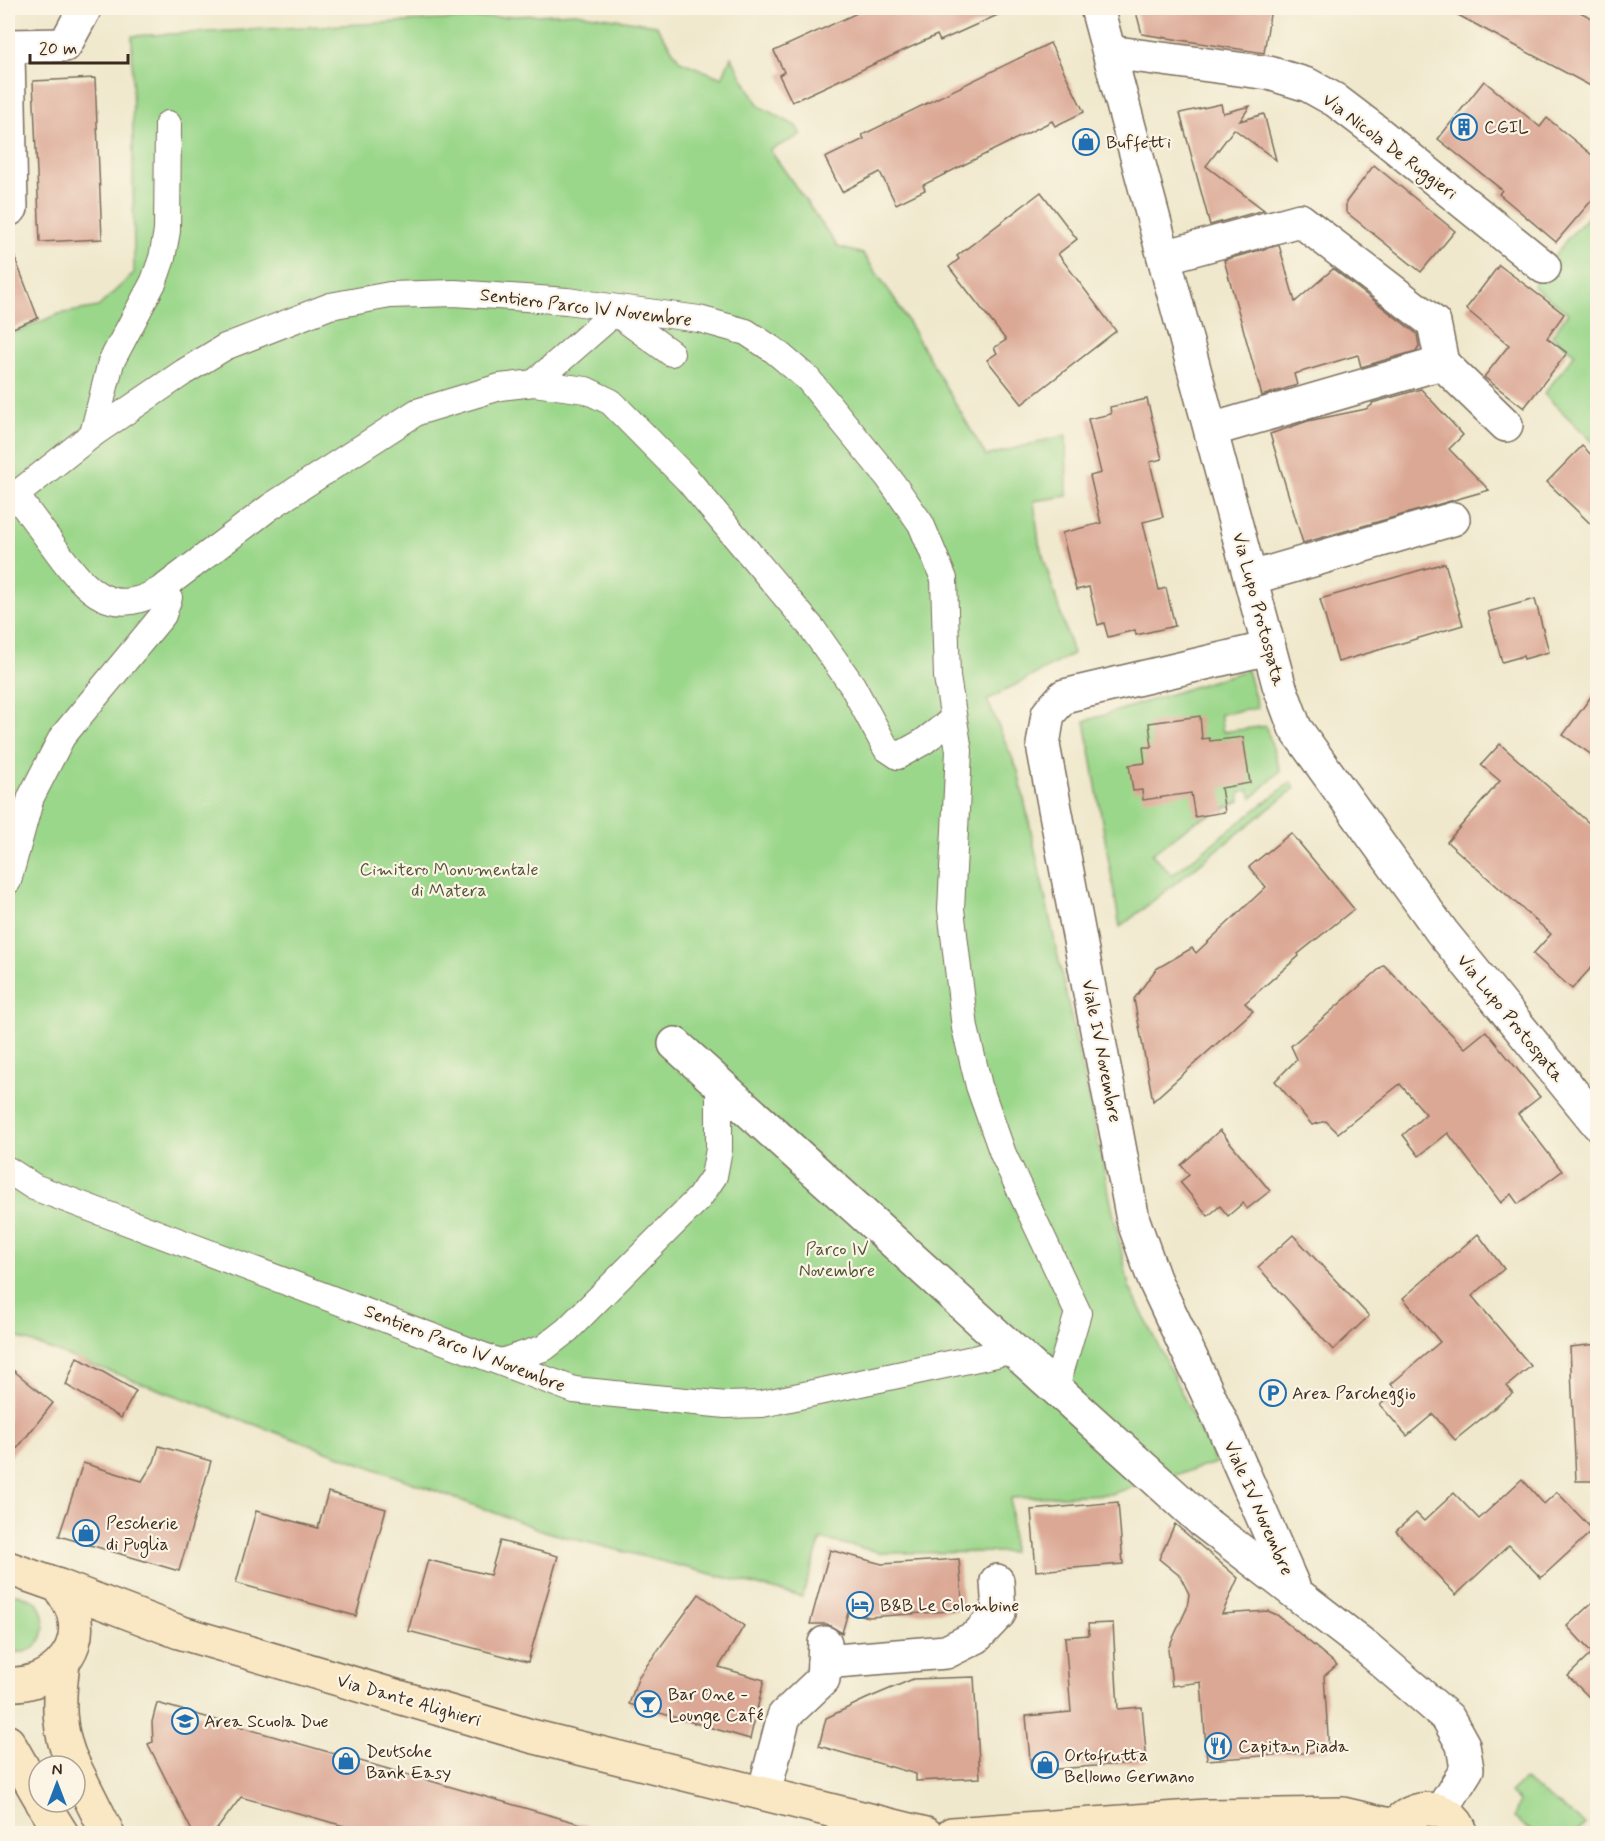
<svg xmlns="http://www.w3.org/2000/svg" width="1605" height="1841" viewBox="0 0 1605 1841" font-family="Mynerve,sans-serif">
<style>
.green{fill:#9bd78b;stroke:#6b8054;stroke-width:1.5}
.building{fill:#dba895}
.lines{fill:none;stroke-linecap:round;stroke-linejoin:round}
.pedestrian-casing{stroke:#7a6c5b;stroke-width:28}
.minor-casing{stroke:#7a6c5b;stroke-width:36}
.secondary-casing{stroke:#7a6c5b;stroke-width:36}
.pedestrian{stroke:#fff;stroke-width:26}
.minor{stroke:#fff;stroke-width:33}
.secondary{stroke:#fae7c3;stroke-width:33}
.labels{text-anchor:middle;stroke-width:4.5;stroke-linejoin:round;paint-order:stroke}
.poi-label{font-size:18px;fill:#3b2a1e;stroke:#fcf5e5;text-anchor:start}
.street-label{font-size:18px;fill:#3b2a1e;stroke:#fcf5e5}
.park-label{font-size:18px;fill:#535539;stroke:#fcf5e5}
</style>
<rect width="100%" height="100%" fill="#fcf5e5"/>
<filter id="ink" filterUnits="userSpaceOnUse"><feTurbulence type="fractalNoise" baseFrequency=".0167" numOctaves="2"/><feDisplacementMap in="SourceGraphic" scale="12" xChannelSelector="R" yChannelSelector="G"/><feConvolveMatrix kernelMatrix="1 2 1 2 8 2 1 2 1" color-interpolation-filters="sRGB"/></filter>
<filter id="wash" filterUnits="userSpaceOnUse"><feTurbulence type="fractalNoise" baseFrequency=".008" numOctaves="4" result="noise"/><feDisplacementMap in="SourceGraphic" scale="24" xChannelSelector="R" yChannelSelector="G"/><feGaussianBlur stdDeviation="1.35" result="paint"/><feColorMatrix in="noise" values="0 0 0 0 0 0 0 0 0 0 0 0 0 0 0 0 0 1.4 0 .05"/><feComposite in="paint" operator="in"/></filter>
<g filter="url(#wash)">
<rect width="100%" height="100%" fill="#efe8cc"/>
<!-- green -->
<g class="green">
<path d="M575,13L656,25L680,61L722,78L731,57L759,106L796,126L801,135L770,150L838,247L863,254L894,298L986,456L1066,435L1067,496L1034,501L1039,543L1073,654L987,700L1018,771L1129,1286L1216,1463L1110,1494L1011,1498L1012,1552L884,1553L821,1539L802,1597L547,1532L8,1334V335L59,314L98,307L134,273L132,36Z"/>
<path d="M1597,208V446L1544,394L1575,354L1552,336L1568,313L1533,286L1567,239Z"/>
<path d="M1247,670L1258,708L1220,714L1223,732L1266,726L1280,771L1252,798L1249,790L1240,792V801L1193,823L1152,854L1172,875L1291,782L1295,788L1120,927L1085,721Z"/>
<path d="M18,1594L37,1602C53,1627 41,1660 8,1651V1595Z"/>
<path d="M1524,1780L1585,1824L1577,1833H1534L1514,1818L1519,1802L1510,1793Z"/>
</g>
<g id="blocks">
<!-- building -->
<g class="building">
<path d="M868,8H1013L940,41L937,35L792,102L779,75L784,72L774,51Z"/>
<path d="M1135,8H1271L1264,53L1142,34Z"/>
<path d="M1445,8H1572L1598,21V90Z"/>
<path d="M1050,43L1084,112L1055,126L1052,121L923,185L925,190L896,204L880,172L842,192L825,158L864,139L862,135Z"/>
<path d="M95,78L102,239L40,242L33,81Z"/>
<path d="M1484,81L1540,127L1547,118L1598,160V193L1556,242L1499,194L1502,190L1438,139Z"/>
<path d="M1221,104L1223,113L1250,106L1240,121L1264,114L1276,160L1234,129L1206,166L1264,210L1210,225L1180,113Z"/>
<path d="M1374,165L1455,231L1421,272L1346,212V202Z"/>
<path d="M1041,192L1077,239L1058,254L1116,331L1022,404L987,360L997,353L994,348L1006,340L949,267L959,259L957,256Z"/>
<path d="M10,245L38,318L8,330V246Z"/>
<path d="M1279,245L1295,302L1333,269L1417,334L1419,346L1416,351L1361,367L1358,355L1294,374L1297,385L1262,396L1224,260Z"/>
<path d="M1499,265L1564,314L1547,338L1567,353L1524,408L1484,377L1509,345L1466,309Z"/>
<path d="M1421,389L1463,435L1449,449L1489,490L1303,543L1270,434L1308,421L1366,409L1372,405V403Z"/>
<path d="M1147,399L1162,459L1150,462L1163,517L1143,522L1159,590L1166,588L1175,626L1136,635L1135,630L1108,637L1104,623L1098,625L1089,587L1076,590L1062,533L1101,523L1090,476L1101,473L1088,419L1111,414L1110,407Z"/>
<path d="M1582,446L1598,461V531L1547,482Z"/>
<path d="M1445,563L1463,625L1338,662L1320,599Z"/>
<path d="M1535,599L1549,652L1524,659L1523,656L1502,662L1488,612Z"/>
<path d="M1598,687V759L1563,735Z"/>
<path d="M1200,716L1202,739L1209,738L1210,741L1243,737L1250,783L1221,788L1225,812L1195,817L1191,793L1143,800L1142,790L1133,791L1129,765L1145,763L1143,747H1152L1149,723Z"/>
<path d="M1500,744L1598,831V960L1572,989L1533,954L1551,934L1447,842L1500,781L1481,765Z"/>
<path d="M1291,833L1354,909L1298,954L1299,956L1245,1003L1253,1011L1153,1101L1134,999L1156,969L1192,948L1196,953L1266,887L1249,867Z"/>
<path d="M1384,965L1465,1048L1486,1031L1540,1097L1518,1114L1562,1171L1518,1204L1511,1194L1501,1203L1448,1133L1419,1156L1403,1135L1426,1114L1400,1084L1338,1133L1326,1121L1312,1125L1275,1081L1297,1059L1291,1046Z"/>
<path d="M1220,1130L1270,1191L1247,1209L1243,1203L1228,1216L1220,1206L1208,1216L1180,1182L1189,1175L1181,1165Z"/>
<path d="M1478,1234L1504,1269L1472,1296L1531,1366L1507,1386L1513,1393L1455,1440L1433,1414L1407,1436L1380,1405L1397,1391L1391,1384L1440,1342L1403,1298Z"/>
<path d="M1293,1235L1369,1316L1333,1350L1258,1267Z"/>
<path d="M1598,1344V1481H1576L1570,1347Z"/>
<path d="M77,1357L136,1391L121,1418L66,1385Z"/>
<path d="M8,1366L53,1403L8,1460Z"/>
<path d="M159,1446L211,1461L179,1571L59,1536L83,1463L142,1481L154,1462Z"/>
<path d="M1522,1479L1544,1504L1557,1492L1593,1530L1541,1578L1509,1545L1456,1595L1396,1531L1416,1513L1424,1521L1454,1493L1479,1519Z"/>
<path d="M328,1492L386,1509L356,1616L236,1583L256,1511L318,1528Z"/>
<path d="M1118,1502L1123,1564L1036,1571L1031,1510Z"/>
<path d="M1175,1524L1238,1578L1222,1614L1268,1611L1277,1615L1337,1665L1324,1676L1329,1751L1207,1760L1201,1682L1172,1686L1168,1649L1187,1608L1189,1594L1180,1576L1159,1559Z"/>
<path d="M500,1541L558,1556L528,1662L408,1631L428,1560L490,1575Z"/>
<path d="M830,1550L882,1564L959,1559L963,1610L869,1617L848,1612L842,1633L827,1624H810Z"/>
<path d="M699,1594L744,1626L719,1667L764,1680L750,1739L629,1704L639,1676Z"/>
<path d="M1598,1597V1706L1568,1676L1592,1653L1567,1626Z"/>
<path d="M1113,1623L1118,1709L1142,1707L1147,1762L1031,1771L1026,1716L1071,1712L1065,1637L1089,1635L1088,1624Z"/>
<path d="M974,1677L980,1778L916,1781V1774L819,1746L826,1718L866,1699L913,1679Z"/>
<path d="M157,1703L588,1826L587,1833H369L241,1797L214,1833H193L148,1744L153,1742L152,1722Z"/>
</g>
</g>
</g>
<g filter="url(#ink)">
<use href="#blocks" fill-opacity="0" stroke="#7a6c5b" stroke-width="1.5"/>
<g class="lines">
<defs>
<g id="pedestrian">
<path d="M534,383L604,322L609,308L671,353"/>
<path d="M93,434L111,362L154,281L162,258L167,231L168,124"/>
<path d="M15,494C29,513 43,532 57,551C87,592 113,620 163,588L270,507L417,412L500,387L534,383L586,390L611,402L687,479L812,628L852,685L886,748L898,756L923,742L952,720"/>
<path d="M8,501L93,434L184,372L225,347L330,306L390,295L455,293L567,301L699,319L746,332L775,351L808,379L888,477L921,524L944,579L947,677L959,751L951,909L965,1028L979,1086L1003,1154L1078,1313L1056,1387"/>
<path d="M8,881L31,797L62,737L163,615L169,597L163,588"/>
<path d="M8,1170L34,1187L574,1390L726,1405L762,1404L1015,1350"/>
<path d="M501,1362L544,1348L567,1330L699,1198L714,1176L719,1149V1083"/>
</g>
<g id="minor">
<path d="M1097,8L1279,685L1295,728L1442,932L1598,1124"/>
<path d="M8,46L65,45L85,8"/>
<path d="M8,51L11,208L8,210"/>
<path d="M1109,52L1269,73L1308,85L1335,100L1373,129L1544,267"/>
<path d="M1164,257L1300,220L1434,323L1442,363L1506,425"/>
<path d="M1211,430L1442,363"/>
<path d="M1251,578L1453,519"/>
<path d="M1269,648L1064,696L1048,714L1043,745L1133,1220L1154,1279L1222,1424L1296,1593"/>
<path d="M675,1044L1201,1520L1367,1648L1448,1718L1463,1745L1467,1769L1441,1811"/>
<path d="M824,1662L946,1652L976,1637L999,1613L997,1581"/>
<path d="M764,1793L784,1716L823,1679L825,1643"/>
</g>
<g id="secondary">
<path d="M8,1568L59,1586C64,1595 72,1605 74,1615C84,1656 45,1687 8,1684"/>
<path d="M59,1586L179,1632L531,1736L926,1834"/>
<path d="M63,1663C58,1700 57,1732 74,1766"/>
<path d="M8,1742L39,1796"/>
<path d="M75,1768L108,1834"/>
<path d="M42,1802L62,1834"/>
<path d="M952,1834L1206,1816L1343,1814L1394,1826"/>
<path d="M1391,1834C1403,1803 1451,1799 1462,1834"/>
</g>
</defs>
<!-- pedestrian casing -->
<use href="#pedestrian" class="pedestrian-casing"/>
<!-- minor casing -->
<use href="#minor" class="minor-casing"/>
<!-- secondary casing -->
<use href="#secondary" class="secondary-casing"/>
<!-- pedestrian -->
<use href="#pedestrian" class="pedestrian"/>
<!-- minor -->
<use href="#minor" class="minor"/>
<!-- secondary -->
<use href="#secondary" class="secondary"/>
</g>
</g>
<!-- icons -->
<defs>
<symbol id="building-ring" viewBox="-11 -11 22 22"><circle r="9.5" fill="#fcf5e5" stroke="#1f6fb2" stroke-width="1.5"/><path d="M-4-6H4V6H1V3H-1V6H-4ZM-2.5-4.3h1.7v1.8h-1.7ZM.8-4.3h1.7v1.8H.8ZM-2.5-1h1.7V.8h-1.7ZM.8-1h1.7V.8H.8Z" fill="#1f6fb2"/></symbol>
<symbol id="shop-ring" viewBox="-11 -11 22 22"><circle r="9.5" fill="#fcf5e5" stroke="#1f6fb2" stroke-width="1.5"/><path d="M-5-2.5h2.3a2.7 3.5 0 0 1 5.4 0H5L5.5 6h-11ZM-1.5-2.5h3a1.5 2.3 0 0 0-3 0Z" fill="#1f6fb2"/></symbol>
<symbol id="parking-ring" viewBox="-11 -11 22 22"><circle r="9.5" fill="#fcf5e5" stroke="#1f6fb2" stroke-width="1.5"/><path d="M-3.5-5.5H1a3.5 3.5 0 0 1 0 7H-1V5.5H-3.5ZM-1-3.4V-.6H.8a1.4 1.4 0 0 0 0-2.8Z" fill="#1f6fb2"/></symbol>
<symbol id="hotel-ring" viewBox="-11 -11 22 22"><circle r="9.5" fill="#fcf5e5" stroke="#1f6fb2" stroke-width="1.5"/><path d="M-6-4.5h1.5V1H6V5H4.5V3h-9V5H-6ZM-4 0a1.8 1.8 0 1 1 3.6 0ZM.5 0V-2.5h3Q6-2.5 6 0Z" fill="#1f6fb2"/></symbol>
<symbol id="bar-ring" viewBox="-11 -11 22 22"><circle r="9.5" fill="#fcf5e5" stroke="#1f6fb2" stroke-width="1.5"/><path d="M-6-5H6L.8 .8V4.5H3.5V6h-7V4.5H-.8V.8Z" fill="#1f6fb2"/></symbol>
<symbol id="school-ring" viewBox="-11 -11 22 22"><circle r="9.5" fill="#fcf5e5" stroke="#1f6fb2" stroke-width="1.5"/><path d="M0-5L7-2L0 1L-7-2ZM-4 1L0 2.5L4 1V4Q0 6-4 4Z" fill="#1f6fb2"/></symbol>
<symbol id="restaurant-ring" viewBox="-11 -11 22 22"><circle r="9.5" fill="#fcf5e5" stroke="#1f6fb2" stroke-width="1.5"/><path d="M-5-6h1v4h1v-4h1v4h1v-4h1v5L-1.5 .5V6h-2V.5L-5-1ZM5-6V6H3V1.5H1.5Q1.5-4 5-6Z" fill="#1f6fb2"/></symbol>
</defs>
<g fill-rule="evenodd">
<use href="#building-ring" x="1449" y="112" width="30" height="30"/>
<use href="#shop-ring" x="1071" y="127" width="30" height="30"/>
<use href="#parking-ring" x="1258" y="1378" width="30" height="30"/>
<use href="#shop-ring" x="71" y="1518" width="30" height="30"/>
<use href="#hotel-ring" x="845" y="1590" width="30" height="30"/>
<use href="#bar-ring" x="633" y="1689" width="30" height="30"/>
<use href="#school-ring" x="170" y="1706" width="30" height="30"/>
<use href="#restaurant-ring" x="1203" y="1731" width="30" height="30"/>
<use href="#shop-ring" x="331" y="1746" width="30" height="30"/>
<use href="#shop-ring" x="1030" y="1750" width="30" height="30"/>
</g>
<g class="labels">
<!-- poi labels -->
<g class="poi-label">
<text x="1484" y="133">CGIL</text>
<text x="1106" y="148">Buffetti</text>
<text x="1292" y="1399">Area Parcheggio</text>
<text x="106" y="1529">Pescherie<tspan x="106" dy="21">di Puglia</tspan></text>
<text x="880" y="1611">B&amp;B Le Colombine</text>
<text x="668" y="1700">Bar One -<tspan x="668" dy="21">Lounge Café</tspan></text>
<text x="204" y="1727">Area Scuola Due</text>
<text x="1238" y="1752">Capitan Piada</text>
<text x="366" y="1757">Deutsche<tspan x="366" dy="21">Bank Easy</tspan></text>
<text x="1064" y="1761">Ortofrutta<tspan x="1064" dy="21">Bellomo Germano</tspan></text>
</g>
<!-- street labels -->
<g class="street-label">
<text transform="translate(1390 146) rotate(37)" y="6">Via Nicola De Ruggieri</text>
<text transform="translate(586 307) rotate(7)" y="6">Sentiero Parco IV Novembre</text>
<text transform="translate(1259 609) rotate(75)" y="6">Via Lupo Protospata</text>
<text transform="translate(1511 1018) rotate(51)" y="6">Via Lupo Protospata</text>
<text transform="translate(1102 1051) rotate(79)" y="6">Viale IV Novembre</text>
<text transform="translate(465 1348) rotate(21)" y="6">Sentiero Parco IV Novembre</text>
<text transform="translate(1259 1508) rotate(66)" y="6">Viale IV Novembre</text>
<text transform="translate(409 1700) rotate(16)" y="6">Via Dante Alighieri</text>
</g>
<!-- park labels -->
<g class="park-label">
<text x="449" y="875">Cimitero Monumentale<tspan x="449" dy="21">di Matera</tspan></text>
<text x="837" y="1255">Parco IV<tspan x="837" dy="21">Novembre</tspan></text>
</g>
</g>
<!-- margin -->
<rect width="1605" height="1841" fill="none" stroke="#fcf5e5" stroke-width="30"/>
<!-- north arrow -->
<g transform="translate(57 1784)"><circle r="28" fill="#fcf5e5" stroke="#afa495" stroke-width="1.5"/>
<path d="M0-4.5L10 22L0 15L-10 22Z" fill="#1f6fb2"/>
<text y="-9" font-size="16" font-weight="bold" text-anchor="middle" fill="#3b2a1e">N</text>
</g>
<!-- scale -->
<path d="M30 54v9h98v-9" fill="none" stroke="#3b2a1e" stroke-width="3"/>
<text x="39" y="54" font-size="18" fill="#3b2a1e" stroke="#fcf5e5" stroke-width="4.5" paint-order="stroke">20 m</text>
</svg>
